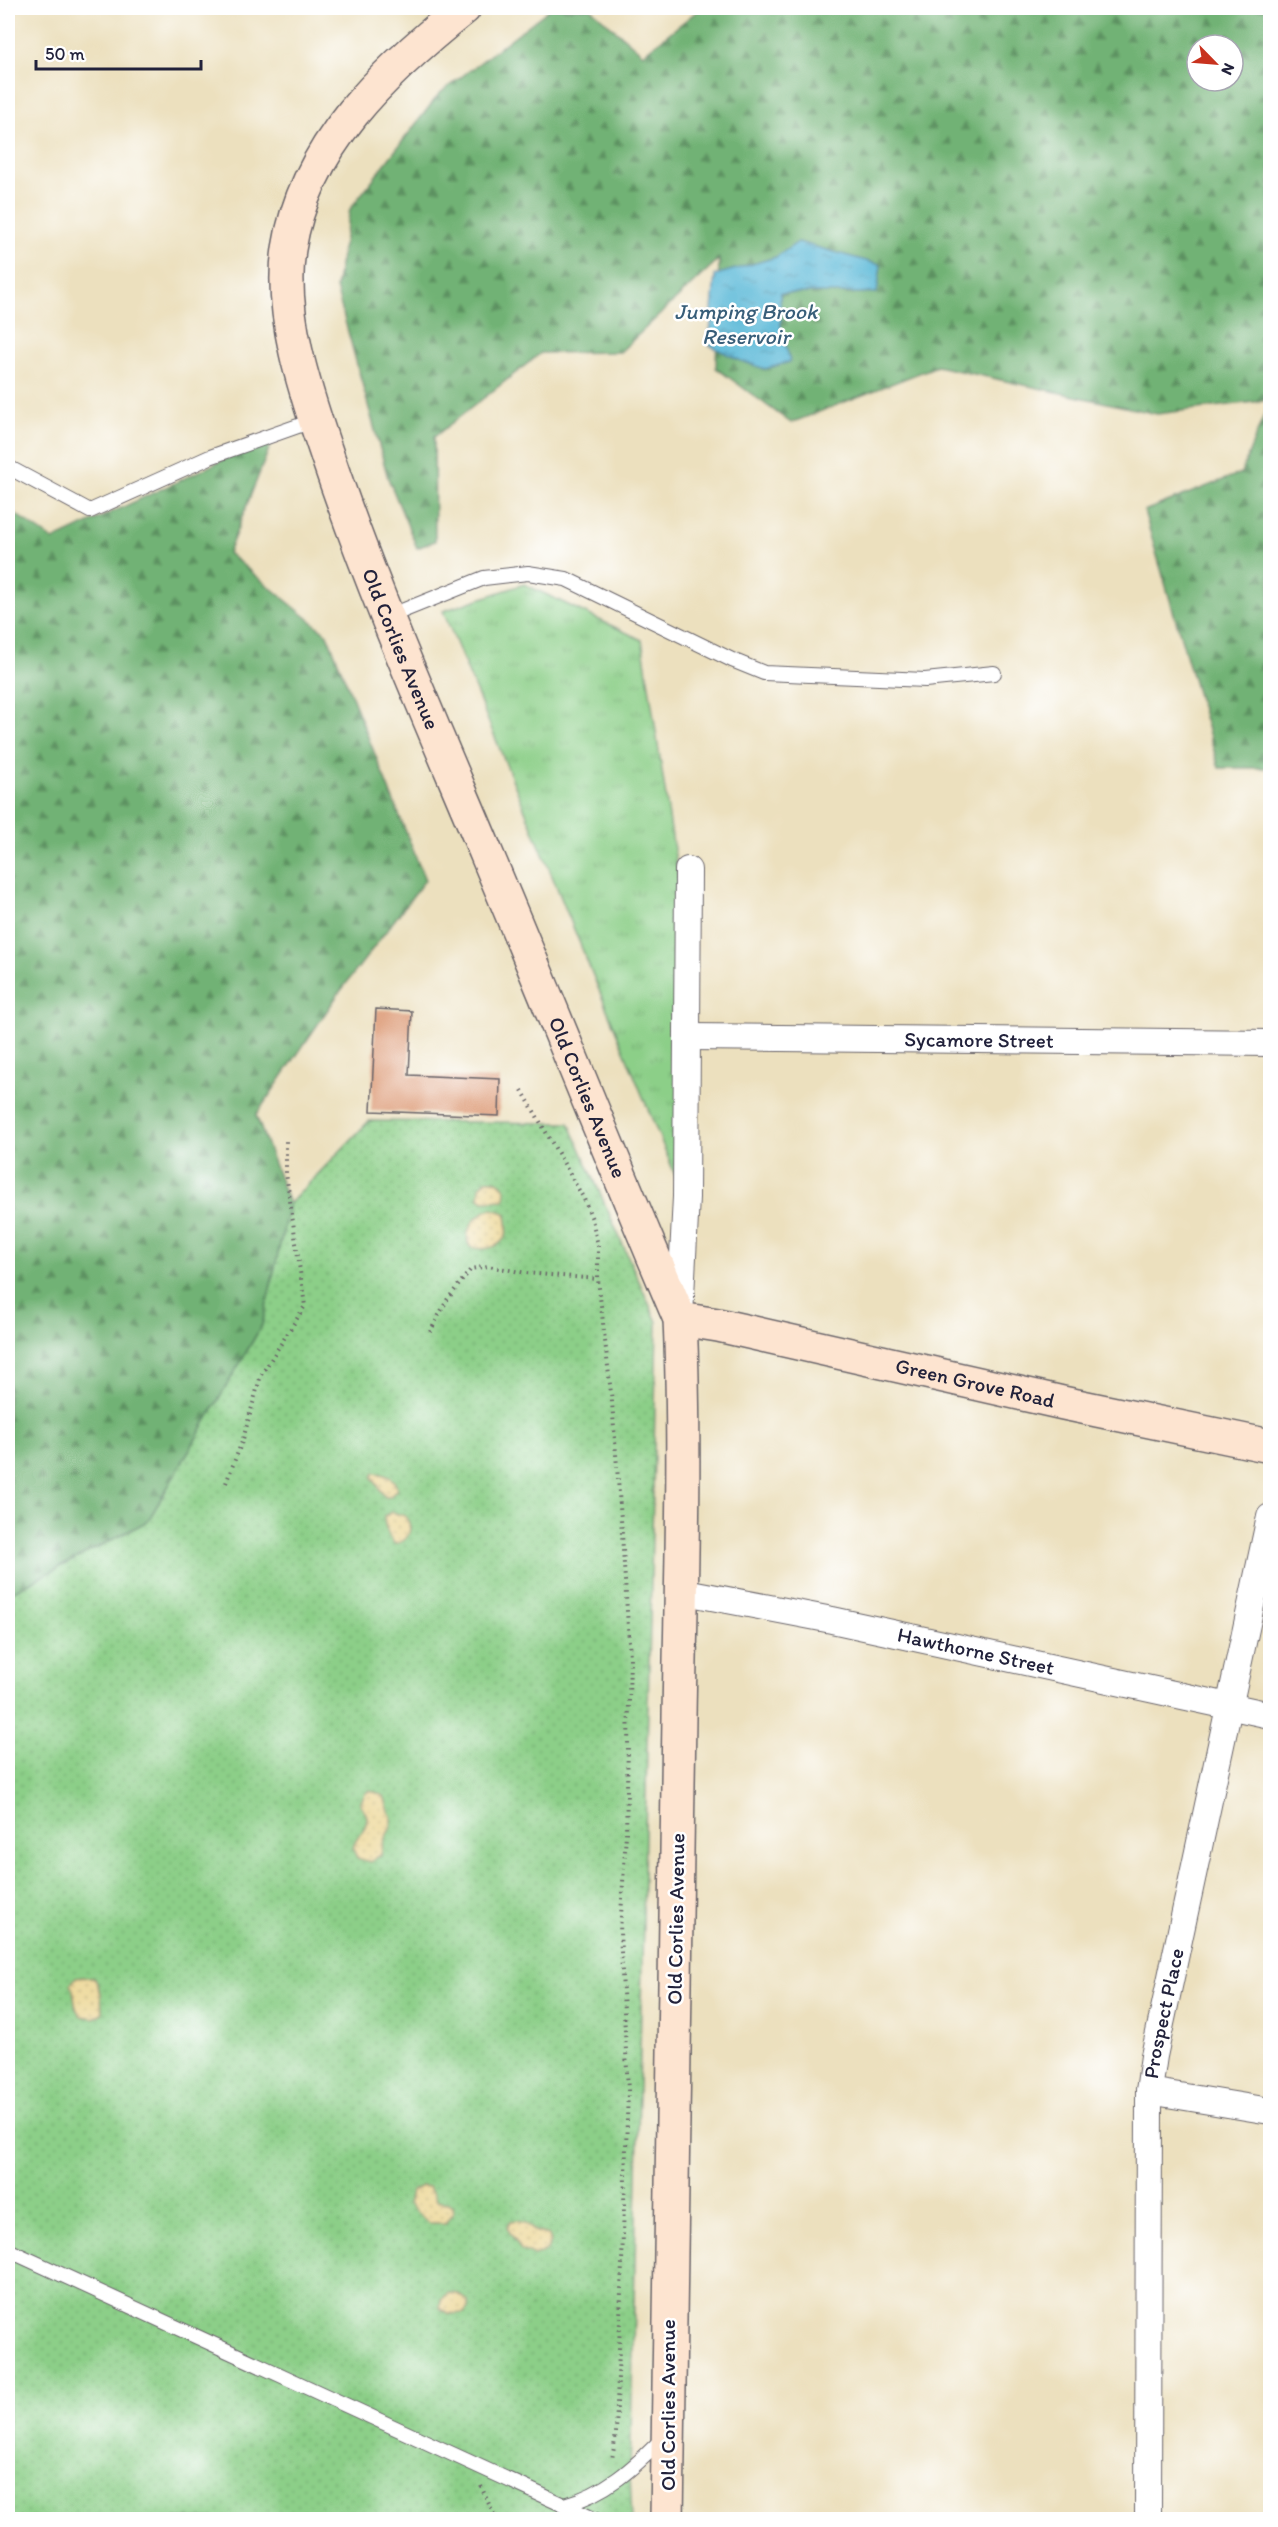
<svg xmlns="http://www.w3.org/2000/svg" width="1278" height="2527" viewBox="0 0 1278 2527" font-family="Itim,sans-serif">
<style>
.grass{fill:url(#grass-dots);stroke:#577862;stroke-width:1.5}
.forest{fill:url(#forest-firs);stroke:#4a6a58;stroke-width:1.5;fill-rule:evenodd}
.sand{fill:url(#sand-dots);stroke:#887e6c;stroke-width:1.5}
.park{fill:url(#park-tufts);stroke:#577862;stroke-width:1.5}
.water{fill:url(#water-ripples);stroke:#3e6d89;stroke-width:1.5}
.building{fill:#da936c}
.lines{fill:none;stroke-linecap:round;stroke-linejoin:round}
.lane-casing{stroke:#696469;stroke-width:16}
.street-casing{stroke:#696469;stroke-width:28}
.secondary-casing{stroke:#696469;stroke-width:36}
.path{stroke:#696469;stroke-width:4;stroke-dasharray:1.5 4.5;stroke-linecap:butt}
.lane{stroke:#fff;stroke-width:14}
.street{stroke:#fff;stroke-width:26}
.secondary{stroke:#fde4d0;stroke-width:33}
.labels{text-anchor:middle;stroke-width:5;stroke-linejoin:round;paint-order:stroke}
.street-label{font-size:21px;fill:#22223b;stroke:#fff}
.water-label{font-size:22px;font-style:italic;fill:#385e79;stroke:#fff}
</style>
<defs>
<pattern id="grass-dots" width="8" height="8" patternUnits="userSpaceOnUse" patternTransform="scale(1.5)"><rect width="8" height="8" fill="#8ccf88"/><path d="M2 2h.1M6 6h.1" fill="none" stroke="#78b176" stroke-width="1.8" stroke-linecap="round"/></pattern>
<pattern id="forest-firs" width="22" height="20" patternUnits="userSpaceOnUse" patternTransform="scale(1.5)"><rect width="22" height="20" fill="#71b274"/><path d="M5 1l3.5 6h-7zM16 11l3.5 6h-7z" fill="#5c9060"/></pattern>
<pattern id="sand-dots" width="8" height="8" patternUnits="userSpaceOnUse" patternTransform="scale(1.5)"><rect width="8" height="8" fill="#eeda9e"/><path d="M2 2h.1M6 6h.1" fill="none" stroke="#ccbb89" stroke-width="1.8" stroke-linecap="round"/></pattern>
<pattern id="park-tufts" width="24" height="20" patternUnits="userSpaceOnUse" patternTransform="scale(1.5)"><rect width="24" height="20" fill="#8ccf88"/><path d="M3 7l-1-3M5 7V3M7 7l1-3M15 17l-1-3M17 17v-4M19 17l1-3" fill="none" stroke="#78b176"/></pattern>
<pattern id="water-ripples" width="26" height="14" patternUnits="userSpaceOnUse" patternTransform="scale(1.5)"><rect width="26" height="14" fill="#59b8d7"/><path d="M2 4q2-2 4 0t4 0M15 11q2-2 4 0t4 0" fill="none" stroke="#4995b0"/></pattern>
</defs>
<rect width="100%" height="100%" fill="#fff"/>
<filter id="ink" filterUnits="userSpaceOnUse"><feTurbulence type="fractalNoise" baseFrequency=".0167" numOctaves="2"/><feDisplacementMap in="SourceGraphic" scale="12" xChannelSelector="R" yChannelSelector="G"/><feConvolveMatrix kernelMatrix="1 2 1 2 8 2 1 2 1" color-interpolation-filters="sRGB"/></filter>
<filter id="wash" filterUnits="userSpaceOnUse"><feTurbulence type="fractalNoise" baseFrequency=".008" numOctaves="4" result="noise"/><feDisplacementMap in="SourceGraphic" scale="24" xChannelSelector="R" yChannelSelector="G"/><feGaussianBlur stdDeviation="1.35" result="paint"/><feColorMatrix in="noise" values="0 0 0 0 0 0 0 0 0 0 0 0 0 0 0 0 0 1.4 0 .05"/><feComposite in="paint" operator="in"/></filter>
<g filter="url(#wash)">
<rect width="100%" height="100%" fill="#ece0be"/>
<!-- grass -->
<path class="grass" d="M369,1121L569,1123L657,1322L630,2477L632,2519H8V1594L148,1521L262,1325L289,1204Z"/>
<!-- forest -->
<g class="forest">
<path d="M551,8H590L643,54L701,8H1270V768H1219L1144,511L1241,473L1270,400L1157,414L937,366L791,423L716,368L719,259L620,352L541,353L434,437L435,541L417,548L388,478L336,288L350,209L439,94ZM1197,45H1233V81H1197Z"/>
<path d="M274,436L228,553L327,634L425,880L339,993L256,1115L289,1204L262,1325L148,1521L8,1594V509L53,540Z"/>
</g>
<!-- sand -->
<g class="sand">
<path d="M486,1180C498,1178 510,1187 504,1200L484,1201L479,1198L480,1187Z"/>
<path d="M492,1209L505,1213C514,1241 495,1253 470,1247C461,1232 477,1212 492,1209Z"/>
<path d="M374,1473C385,1474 395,1477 397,1489L390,1497H385L372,1477Z"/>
<path d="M392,1512L405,1516C414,1528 410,1541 395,1544C389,1539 384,1525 384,1516Z"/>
<path d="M370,1790L384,1796L391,1817V1827L384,1840L381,1855L370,1862L357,1858L353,1849C354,1838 368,1829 367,1817C366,1812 362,1808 360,1804L365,1794Z"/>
<path d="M83,1976L95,1979L101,1993L102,2013L94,2018L81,2016C72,2007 76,1995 71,1984L76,1977Z"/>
<path d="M421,2186L429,2187L436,2201L448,2203L452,2206L453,2214L445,2223H428L408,2204L411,2192Z"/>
<path d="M518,2220L525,2222L534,2231L549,2235L551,2242L547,2250L534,2256L521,2250L507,2228L511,2221Z"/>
<path d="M448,2293L459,2294L468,2301V2308L464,2313L450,2314L440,2308L441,2299Z"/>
</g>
<!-- park -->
<path class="park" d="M524,584L642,640L682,902L678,1182L443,611Z"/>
<!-- water -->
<path class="water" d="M798,242L881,265L877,293H780L781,327L790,362L765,369L741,361L709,345L715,275L776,257Z"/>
<g id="blocks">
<!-- building -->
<path class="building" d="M376,1009L412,1011L409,1075L500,1079L499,1116L371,1111Z"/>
</g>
</g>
<g filter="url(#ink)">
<use href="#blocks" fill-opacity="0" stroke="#696469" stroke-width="1.5"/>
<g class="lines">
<defs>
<g id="lane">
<path d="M8,467L90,511L210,457L315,420"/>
<path d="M387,617L484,578L528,573L566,579L732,660L764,673L925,680L994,673"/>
<path d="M8,2250L596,2520"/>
<path d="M564,2505C605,2494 634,2468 663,2438"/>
</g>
<g id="street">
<path id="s1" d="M688,1037L1270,1043"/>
<path d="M680,1316L686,1197L688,870"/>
<path id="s2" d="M680,1591L832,1620L1270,1715"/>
<path d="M1149,2091L1270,2111"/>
<path id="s3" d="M1148,2520L1149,2091L1154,2056L1270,1517"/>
</g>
<g id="secondary">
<path id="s4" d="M464,8C385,71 305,145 289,249C279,316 306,393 327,455C373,592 431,722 487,855C552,1009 614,1165 680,1319C686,1451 681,1585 679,1717C676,1985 670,2252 667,2520"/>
<path id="s5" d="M680,1319L718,1325L1063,1403L1270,1446"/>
</g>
</defs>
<!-- lane casing -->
<use href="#lane" class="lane-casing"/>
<!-- street casing -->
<use href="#street" class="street-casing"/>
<!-- secondary casing -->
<use href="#secondary" class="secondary-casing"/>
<!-- path -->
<g class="path">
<path d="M522,1090L584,1199L592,1219L598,1246V1279L612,1402L621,1519L630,1657L626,1833L620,1932L628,2091L616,2433L612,2460"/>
<path d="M430,1332L447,1300L471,1269L488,1266L526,1273L598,1279"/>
<path d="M226,1483L243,1439L261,1375L305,1306L286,1173V1140"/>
<path d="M481,2486L496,2520"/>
</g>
<!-- lane -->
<use href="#lane" class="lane"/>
<!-- street -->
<use href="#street" class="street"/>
<!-- secondary -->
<use href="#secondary" class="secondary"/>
</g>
</g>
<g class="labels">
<!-- street labels -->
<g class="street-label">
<text dy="7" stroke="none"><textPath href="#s4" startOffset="724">Old Corlies Avenue</textPath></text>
<text dy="7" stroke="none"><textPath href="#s1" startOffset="291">Sycamore Street</textPath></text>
<text dy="7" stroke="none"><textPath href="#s4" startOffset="1210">Old Corlies Avenue</textPath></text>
<text dy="7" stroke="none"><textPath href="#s5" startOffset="302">Green Grove Road</textPath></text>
<text dy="7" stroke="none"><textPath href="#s2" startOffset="302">Hawthorne Street</textPath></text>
<text transform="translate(676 1919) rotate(-89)" y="7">Old Corlies Avenue</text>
<text dy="7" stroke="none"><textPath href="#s3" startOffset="508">Prospect Place</textPath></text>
<text transform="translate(668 2405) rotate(-90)" y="7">Old Corlies Avenue</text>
</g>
<!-- water labels -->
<g class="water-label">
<text x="746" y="319">Jumping Brook<tspan x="746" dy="25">Reservoir</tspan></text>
</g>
</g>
<!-- margin -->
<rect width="1278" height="2527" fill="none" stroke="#fff" stroke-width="30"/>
<!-- north arrow -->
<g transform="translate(1215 63) rotate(115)"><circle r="28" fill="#ffffff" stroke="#a7a7b1" stroke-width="1.5"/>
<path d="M0-4.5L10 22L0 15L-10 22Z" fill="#c8321e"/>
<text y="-9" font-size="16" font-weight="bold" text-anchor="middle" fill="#22223b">N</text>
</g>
<!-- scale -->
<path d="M36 60v9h165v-9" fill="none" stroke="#22223b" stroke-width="3"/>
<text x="45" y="60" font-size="18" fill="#22223b" stroke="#ffffff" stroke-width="4.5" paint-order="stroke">50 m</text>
</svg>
